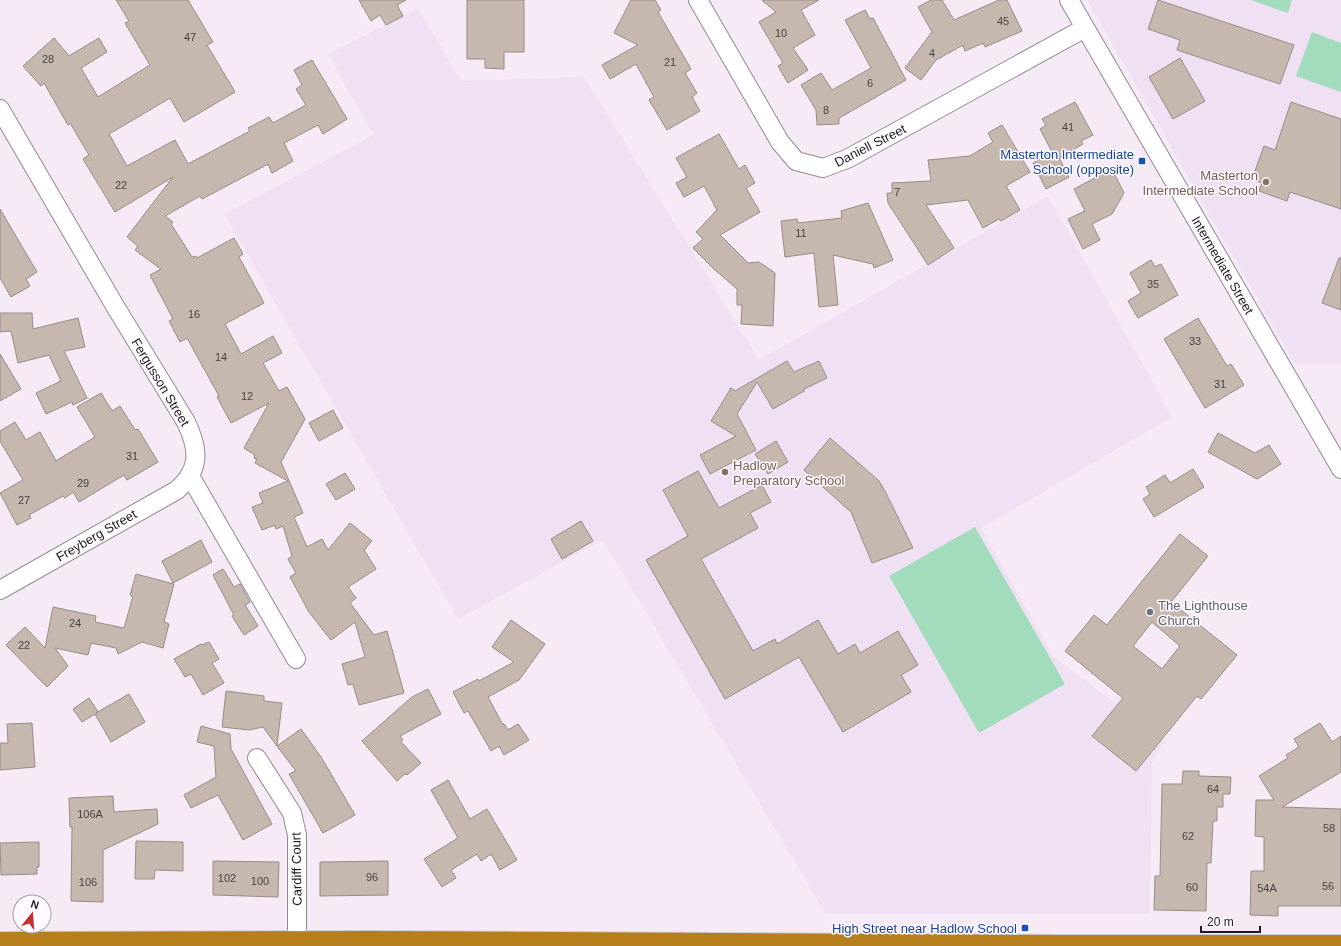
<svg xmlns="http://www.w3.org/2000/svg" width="1341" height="946" viewBox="0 0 1341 946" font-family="Arial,sans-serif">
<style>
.built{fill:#f0e0f3}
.green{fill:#a2dcbd}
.building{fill:#c6b8af;stroke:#998c84;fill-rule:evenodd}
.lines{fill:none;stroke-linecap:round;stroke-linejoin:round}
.street-casing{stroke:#938994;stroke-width:20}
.highway-casing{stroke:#cecdce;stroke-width:24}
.street{stroke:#fff;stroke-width:18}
.highway{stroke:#b67f1c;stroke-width:22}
.transit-dot{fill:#1a4fb4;stroke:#fefaff;stroke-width:1.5}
.education-dot{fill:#8d6e63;stroke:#fefaff;stroke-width:1.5}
.worship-dot{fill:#6b7280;stroke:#fefaff;stroke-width:1.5}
.labels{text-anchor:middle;stroke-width:3;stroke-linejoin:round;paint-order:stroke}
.number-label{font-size:11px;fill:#484243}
.street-label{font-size:13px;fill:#1e1b1f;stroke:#fefaff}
.transit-label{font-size:13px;fill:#164399;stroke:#fefaff;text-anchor:end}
.education-label{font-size:13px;fill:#785e54;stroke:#fefaff;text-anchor:end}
.worship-label{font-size:13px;fill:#5b616d;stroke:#fefaff;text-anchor:start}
</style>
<rect width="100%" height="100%" fill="#f5eaf6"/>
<!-- built -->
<g class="built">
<path d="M1087,0H1341V364H1295Z"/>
<path d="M418,8L461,81L584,77L759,360L1048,196L1172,417L981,528L1054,657L1165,741L1152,763L1150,914H826L603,540L458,619L224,214L374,135L328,54Z"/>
</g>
<!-- green -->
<g class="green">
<path d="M1251,0H1292L1288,13Z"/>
<path d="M1312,32L1341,43V92L1296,76Z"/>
<path d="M975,527L1065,684L979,733L889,576Z"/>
</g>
<!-- building -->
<g class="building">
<path d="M116,0H188L213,42L207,45L235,92L184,122L170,98L109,134L127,166L175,140L188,164L250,131L248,128L269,117L273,123L306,105L296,89L302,85L294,70L312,60L347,119L323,134L318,125L284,143L293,161L272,173L268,164L202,199L200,196L165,216L173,222L171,224L192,257L196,256L197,258L234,238L243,254L239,257L264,303L225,324L241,354L273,336L282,353L263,363L279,391L287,387L305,419L281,462L303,513L294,517L307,547L322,539L328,550L350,523L372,541L364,550L376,569L348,587L356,598L350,603L374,635L387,631L404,693L359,705L353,684L348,685L342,664L365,657L355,622L331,640L309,612L290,577L296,573L288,559L292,556L283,526L276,529L275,525L262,530L252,507L263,503L259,493L288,481L255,463L257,459L254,458L255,455L244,448L269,403L231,423L217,397L219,396L187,338L180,342L169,321L173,319L150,275L161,269L135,250L138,246L127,237L173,177L115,212L83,159L89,155L70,123L68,125L44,83L41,86L23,66L54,38L69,56L99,38L107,52L81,68L98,97L150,65L125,23L129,21Z"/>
<path d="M359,0H406L397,5L403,16L386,25L380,15L371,21Z"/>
<path d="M467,0H524V52H504V69L485,68V59H467Z"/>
<path d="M631,0H655L661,10L658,12L691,69L685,73L697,93L692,97L700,111L667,130L649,100L654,97L636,64L610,79L602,65L638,45L614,33Z"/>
<path d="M762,0H819L801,10L815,35L793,48L808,70L788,83L778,66L783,63L759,22L776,12Z"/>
<path d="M931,0H942L954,20L999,0H1007L1022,31L985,47L983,43L965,51L963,45L936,60L921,80L905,68L932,32L918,7Z"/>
<path d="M1158,0L1294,45L1280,84L1177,50L1180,40L1148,29Z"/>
<path d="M865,10L870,19L873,18L906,80L839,118V124L817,125L816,110L801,85L821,73L832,90L871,68L845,20Z"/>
<path d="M1180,58L1205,101L1173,119L1149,77Z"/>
<path d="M1075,102L1093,135L1081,141L1083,144L1059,158L1069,177L1046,189L1033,163L1052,152L1040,129L1046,125L1042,119Z"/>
<path d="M1291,102L1341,119V209L1290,192L1287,201L1259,191L1262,183L1252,179L1264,146L1275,150Z"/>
<path d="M1002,125L1030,172L1006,186L1020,210L1001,221L999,219L983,228L968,200L926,205L954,248L928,265L888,203L887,193H892V183L931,181L928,160L970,156L993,142L988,133Z"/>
<path d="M719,134L739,169L745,165L755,183L746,188L760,212L720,235L748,263L759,262L775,273L773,326L741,324L742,305H737V289L713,268L693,248L703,239L696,232L717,210L704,186L684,197L676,183L687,177L676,158Z"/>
<path d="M1112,169L1124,193L1112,214L1092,224L1100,240L1083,249L1068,219L1085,211L1074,189Z"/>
<path d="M868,203L893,260L874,268L873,264L833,255L838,305L819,307L814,253L785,257L781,221L797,219L798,223L842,218L841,211Z"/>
<path d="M0,209L37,272L26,279L30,286L11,297L0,278Z"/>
<path d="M1339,258H1341V310L1322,303Z"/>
<path d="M1151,260L1155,267L1161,264L1178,295L1138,318L1128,301L1141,293L1130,273Z"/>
<path d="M0,313H32L33,329L78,318L85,347L64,351L87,398L73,405L72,402L46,414L36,393L61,381L49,355L18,363L11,331L0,332Z"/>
<path d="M1198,318L1227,366L1231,364L1244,385L1205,408L1164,339Z"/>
<path d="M0,354L21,389L0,401Z"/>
<path d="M787,361L794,372L819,361L827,378L804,389V391L773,409L757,382L737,414L756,450L710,474L700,455L736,436L711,421L731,388L735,391Z"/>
<path d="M101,393L112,411L120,406L135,430L138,429L158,462L127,480L124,475L79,502L73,492L65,498L63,496L29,515L31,518L17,525L0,493L23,480L0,441V431L15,422L26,440L40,432L56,461L95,437L77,407Z"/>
<path d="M333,410L343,428L319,441L309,423Z"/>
<path d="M1218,433L1255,453L1269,445L1281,464L1257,479L1208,452Z"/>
<path d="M830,438L879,481L886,493L913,548L872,563L851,512L804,470Z"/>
<path d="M776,441L788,462L768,474L755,454Z"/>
<path d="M1193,469L1204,487L1154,517L1143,499L1150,494L1146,487L1165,475L1170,483Z"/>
<path d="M698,471L719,508L762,485L771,502L750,513L758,528L701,559L753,651L775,639L777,644L818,620L838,654L855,644L860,653L898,631L918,665L901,675L911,692L843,732L799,657L725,699L646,560L688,536L663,490Z"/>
<path d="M345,473L355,489L336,500L326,484Z"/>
<path d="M581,521L593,541L562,559L551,539Z"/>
<path d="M1180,534L1208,556L1171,602L1237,655L1201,699L1197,696L1136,771L1092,736L1123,698L1065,651L1094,615L1107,625ZM1152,622L1180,646L1162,669L1133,646Z"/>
<path d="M201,540L212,562L173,583L162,561Z"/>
<path d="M223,569L234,587L240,584L250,602L245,605L258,626L244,635L232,616L234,615L213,575Z"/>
<path d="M136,574L174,584L164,622L169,624L163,648L142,642L118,654L116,648L91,643L88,655L55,648L68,666L47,687L6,645L25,627L45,648L53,607L96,616L95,622L124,628L133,596L130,595Z"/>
<path d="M511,620L545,644L519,680L488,697L503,725L504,724L508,730L518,724L529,740L504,755L499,746L491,751L468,711L464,713L453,692L478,679L479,681L514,662L492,647Z"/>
<path d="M209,642L219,659L212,663L224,683L203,695L191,674L185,677L174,659L201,644L202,645Z"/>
<path d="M428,689L441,714L400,736L403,740L401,742L421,763L407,775L406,773L397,781L362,741L412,697Z"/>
<path d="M226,691L264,696V701L282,703L277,746L263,727L249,730L222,727Z"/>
<path d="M129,694L145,722L111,742L95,714L82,722L73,709L89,698L98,712L96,713Z"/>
<path d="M32,723L35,767L0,770V743H8L7,724Z"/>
<path d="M1320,723L1332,742L1341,736V772L1282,807L1341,809V906H1278V916L1250,915L1251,871H1264V837L1255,836L1256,800H1274L1259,776L1288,758L1286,755L1299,747L1294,739Z"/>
<path d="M201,726L230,734L231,749L272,824L243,840L218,795L191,808L184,795L216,777L214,746L197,742Z"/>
<path d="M301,729L321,757L355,815L323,833L289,774L296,771L277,746Z"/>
<path d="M1183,771H1199V776L1231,777L1230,794H1223V807H1217V821H1213L1211,863H1207L1206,911L1154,910L1155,876H1160L1162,784H1182Z"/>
<path d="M448,780L470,819L487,809L517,860L500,870L491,854L481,861L477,854L451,870L456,878L442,887L424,859L458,838L431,790Z"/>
<path d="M113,796L114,812L157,809L158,824L103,850V902L71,901L72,827H70L69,798Z"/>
<path d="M136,841L183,842V871L155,870L154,879H135Z"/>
<path d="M39,842V867H37V874L1,875L0,843Z"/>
<path d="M213,861L279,862L278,897L213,895Z"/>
<path d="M388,861V895L320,896V862Z"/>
</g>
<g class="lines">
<defs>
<g id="street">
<path d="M698,0L780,142L796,161L823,168L847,159L1085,28"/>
<path d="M1069,0L1341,469"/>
<path d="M0,109L115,306L186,422C199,449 201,469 177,490L0,590"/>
<path d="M190,476L296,659"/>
<path d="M257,758L292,813L297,835V942"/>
</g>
<path id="highway" d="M0,943L371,942L1057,946H1341"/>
</defs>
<!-- street casing -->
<use href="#street" class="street-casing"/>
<!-- highway casing -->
<use href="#highway" class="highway-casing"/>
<!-- street -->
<use href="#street" class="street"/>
<!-- highway -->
<use href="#highway" class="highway"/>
</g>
<!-- markers -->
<g class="transit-dot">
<rect x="1138" y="157" width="8" height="8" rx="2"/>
<rect x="1021" y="924" width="8" height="8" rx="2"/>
</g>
<g class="education-dot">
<circle cx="1266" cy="182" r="4"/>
<circle cx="725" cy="472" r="4"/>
</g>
<circle class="worship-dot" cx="1150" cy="612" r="4"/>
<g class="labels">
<!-- number labels -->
<g class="number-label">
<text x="1003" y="25">45</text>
<text x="781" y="37">10</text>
<text x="190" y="41">47</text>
<text x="932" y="57">4</text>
<text x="48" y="63">28</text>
<text x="670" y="66">21</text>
<text x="870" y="87">6</text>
<text x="826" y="114">8</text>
<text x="1068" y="131">41</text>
<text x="121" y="189">22</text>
<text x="897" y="196">7</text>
<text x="801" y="237">11</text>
<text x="1153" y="288">35</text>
<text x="194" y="318">16</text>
<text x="1195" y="345">33</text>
<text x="221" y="361">14</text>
<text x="1220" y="388">31</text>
<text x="247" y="400">12</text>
<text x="132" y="460">31</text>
<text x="83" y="487">29</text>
<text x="24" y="504">27</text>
<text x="75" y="627">24</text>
<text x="24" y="649">22</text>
<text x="1213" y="793">64</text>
<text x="90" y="818">106A</text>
<text x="1329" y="832">58</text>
<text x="1188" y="840">62</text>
<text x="372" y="881">96</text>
<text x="227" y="882">102</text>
<text x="260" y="885">100</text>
<text x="88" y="886">106</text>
<text x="1328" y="890">56</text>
<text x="1192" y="891">60</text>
<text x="1267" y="892">54A</text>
</g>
<!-- street labels -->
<g class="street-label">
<text transform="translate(870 145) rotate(-27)" y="5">Daniell Street</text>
<text transform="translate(1223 265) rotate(60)" y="5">Intermediate Street</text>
<text transform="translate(161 382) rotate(59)" y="5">Fergusson Street</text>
<text transform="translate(96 535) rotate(-30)" y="5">Freyberg Street</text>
<text transform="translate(296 869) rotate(-91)" y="5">Cardiff Court</text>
</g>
<!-- transit labels -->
<g class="transit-label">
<text x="1134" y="159">Masterton Intermediate<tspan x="1134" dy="15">School (opposite)</tspan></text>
<text x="1017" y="933">High Street near Hadlow School</text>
</g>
<!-- education labels -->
<g class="education-label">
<text x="1258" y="180">Masterton<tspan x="1258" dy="15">Intermediate School</tspan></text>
<text x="733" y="470" text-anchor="start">Hadlow<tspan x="733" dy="15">Preparatory School</tspan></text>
</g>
<!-- worship labels -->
<g class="worship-label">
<text x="1158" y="610">The Lighthouse<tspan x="1158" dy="15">Church</tspan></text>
</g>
</g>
<!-- north arrow -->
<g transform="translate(32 914) rotate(17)"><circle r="19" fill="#fefaff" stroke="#a4a1a5"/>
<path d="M0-3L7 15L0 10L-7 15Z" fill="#c1332c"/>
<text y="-6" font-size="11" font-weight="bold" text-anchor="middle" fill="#1e1b1f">N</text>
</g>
<!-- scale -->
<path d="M1201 926v6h59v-6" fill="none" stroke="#1e1b1f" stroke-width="2"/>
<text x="1207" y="926" font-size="12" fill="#1e1b1f" stroke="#fefaff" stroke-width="3" paint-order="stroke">20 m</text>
</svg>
